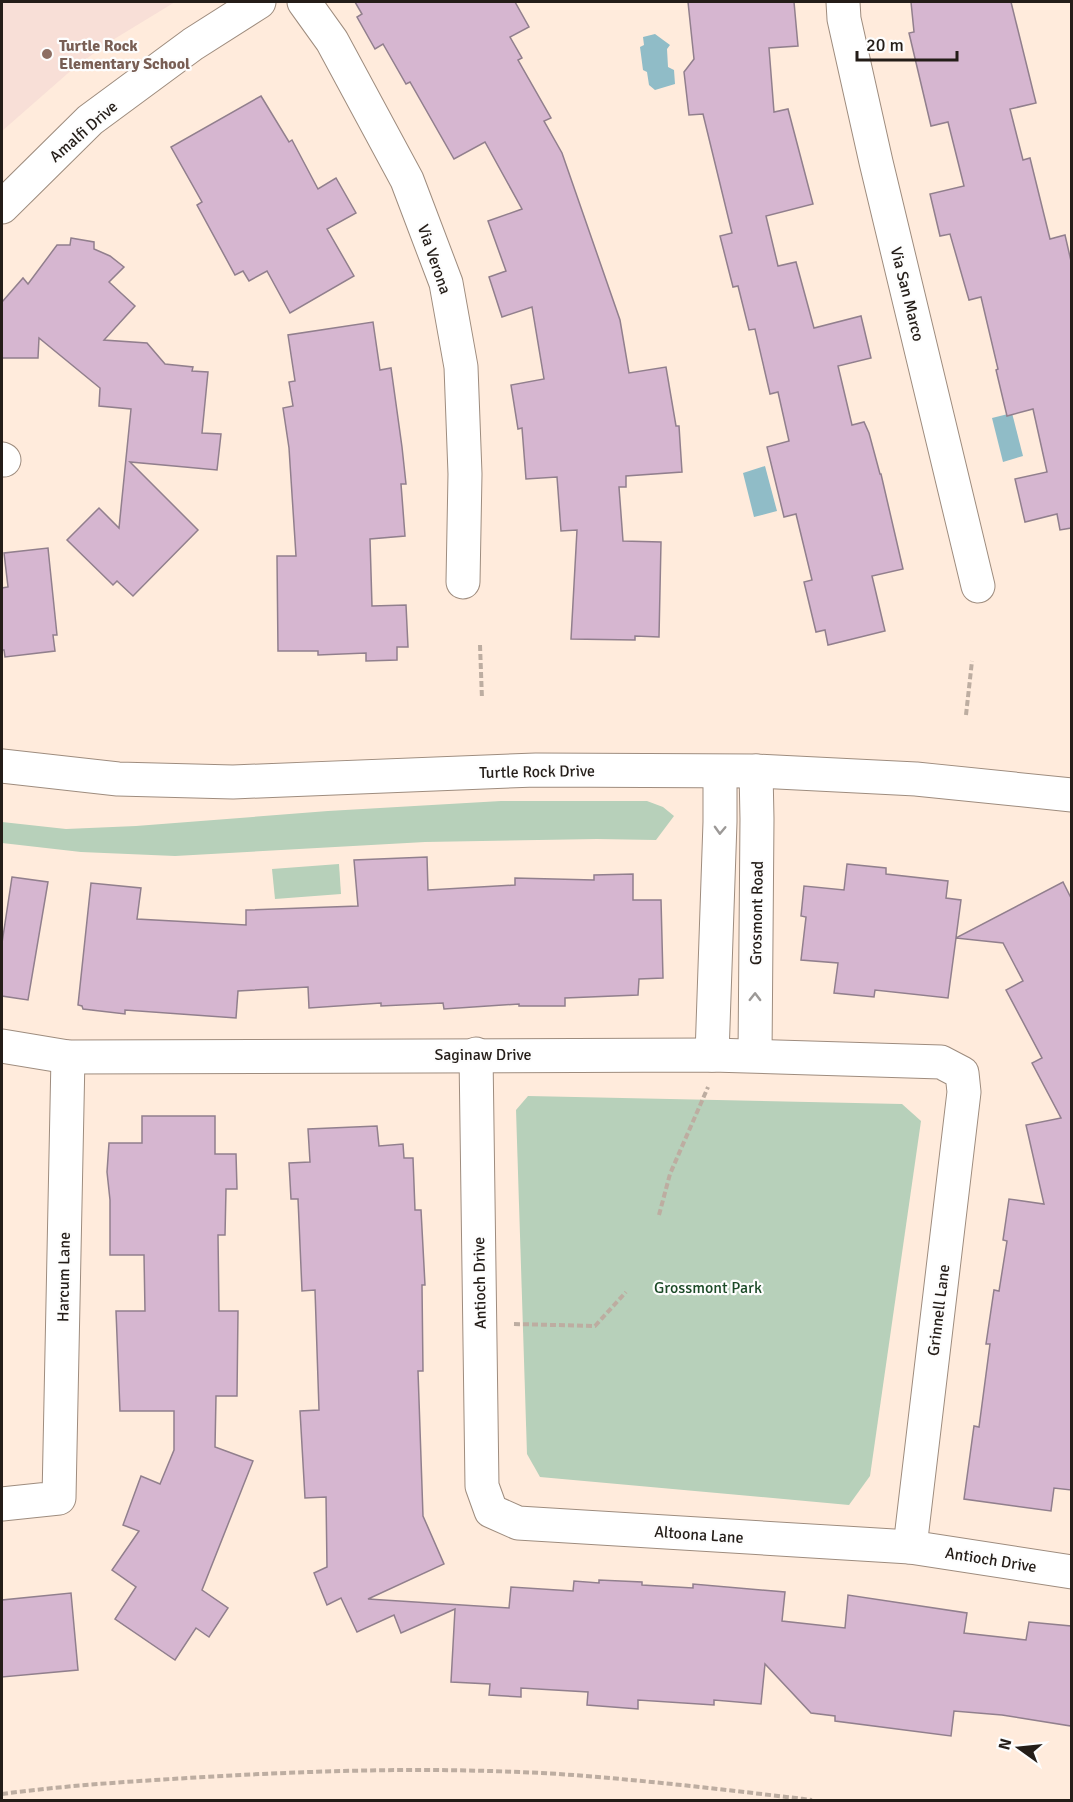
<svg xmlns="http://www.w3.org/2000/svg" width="1073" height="1802" viewBox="0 0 1073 1802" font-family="Signika,sans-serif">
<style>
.education{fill:#f8dfd7}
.green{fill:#b7d0ba}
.water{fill:#90bcc7}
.building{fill:#d6b6d0;stroke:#917f8d;stroke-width:1.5}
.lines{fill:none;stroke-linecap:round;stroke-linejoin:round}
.minor-casing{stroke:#9e8c7e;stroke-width:35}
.path{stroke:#bdada1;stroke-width:4;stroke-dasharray:6 3;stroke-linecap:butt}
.minor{stroke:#fff;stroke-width:33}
.oneway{stroke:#9c9997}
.education-dot{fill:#8d6e63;stroke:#fdfdfd;stroke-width:2}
.labels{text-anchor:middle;stroke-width:4.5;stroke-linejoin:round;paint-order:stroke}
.education-label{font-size:16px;font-weight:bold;fill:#785e54;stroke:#fdfdfd;text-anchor:start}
.street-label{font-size:16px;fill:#241d18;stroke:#fdfdfd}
.park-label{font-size:16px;fill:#1b4a27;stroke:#fdfdfd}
</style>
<rect width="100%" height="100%" fill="#ffebdc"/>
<!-- education -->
<path class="education" d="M2,2H175L111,41L75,67L2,131Z"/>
<!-- green -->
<g class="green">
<path d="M501,801H647L663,807L674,816L656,840L597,839L425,842L175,856L81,852L2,843V822L66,829L136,826L328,811Z"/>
<path d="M339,864L341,894L275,899L272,869Z"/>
<path d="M528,1096L902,1104L921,1121L870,1476L849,1505L540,1477L527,1454L516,1110Z"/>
</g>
<!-- water -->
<g class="water">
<path d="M655,34L670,45L667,49L668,67L674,70L675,84L655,90L649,85L647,72L643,70L640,47L644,45L643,37Z"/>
<path d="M1012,413L1023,456L1003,462L992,418Z"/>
<path d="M765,466L777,511L754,517L743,473Z"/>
</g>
<!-- building -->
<g class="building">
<path d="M355,2H515L529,27L510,37L522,58L518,60L551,118L544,121L562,153L620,320L629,373L666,367L676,426H679L682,472L626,476V487H619L623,541L661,542L659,637L635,636V640L571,639L577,530L561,531L557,477L526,479L522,428L518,429L511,385L544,379L532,307L502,317L489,277L506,271L488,221L522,209L485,142L454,159L410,82L406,84L383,44L375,49L357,17L362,14Z"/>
<path d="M688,2H794L798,46L769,48L774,112L788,109L813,204L766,216L778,266L796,262L814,328L861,316L871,358L838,366L852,425L864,422L869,433L880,474H881L903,569L872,576L885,631L828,645L825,630L816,632L804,582L812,580L796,514L784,517L767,447L789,441L778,392L770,394L755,329L749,330L738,286L733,287L720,236L732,233L703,114L689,115L684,72L694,59Z"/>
<path d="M911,2H1011L1036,103L1010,109L1023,160L1030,158L1050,239L1065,235L1071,261V528L1060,530L1057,514L1025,522L1015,479L1047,472L1033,409L1007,416L996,370L998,369L981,297L969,300L950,234L940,236L930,194L964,186L948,122L931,126L909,33L914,32Z"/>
<path d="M261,96L289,142L292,140L318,189L336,178L356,213L327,229L354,276L290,313L267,271L249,281L243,271L235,275L197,205L202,202L171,147Z"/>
<path d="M71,238L94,242V249L110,256L124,267L109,282L135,306L104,340L147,343L165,364L193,367L192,371L208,372L202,433L221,434L217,470L130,462L198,530L133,596L117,581L113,585L67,540L99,508L119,528L131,409L99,406L100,388L39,338L38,358H2V302L23,278L28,284L57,245H70Z"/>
<path d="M373,322L380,370L391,368L402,447L406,484H401L405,536L370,539L372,606L406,605L408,647H397V660L366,661V653L318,655V651H278L277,556H296L289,448L283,408L293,406L289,382L295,381L288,335Z"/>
<path d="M48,548L57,635H53L55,651L5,657L4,650H2V588L8,587L4,553Z"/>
<path d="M427,857L428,890L515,885V878L594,880V875L633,874V900H661L663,978L639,979L638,995L565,998V1006H519V1004L444,1009L443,1003L381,1006V1003L309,1008L308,987L238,991L236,1018L125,1010V1014L83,1009L82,1006L78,1005L91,883L141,888L137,919L246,925V910L358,906L354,860Z"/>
<path d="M847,864L886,868V874L948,881L946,898L961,900L956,938L1063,882L1071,898V1490L1054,1488L1051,1511L964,1499L974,1426L979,1427L990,1344H986L994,1290L999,1291L1007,1241L1003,1240L1009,1199L1044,1204L1026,1125L1061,1118L1032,1063L1042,1058L1006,990L1023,981L1003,943L956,938L948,998L875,990L874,997L834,993L838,963L801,960L806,917L801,916L804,886L844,890Z"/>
<path d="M12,877L48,882L28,1000L2,996V943Z"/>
<path d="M142,1116H215V1154H236L237,1189H226L225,1235H218L219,1311H238L237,1396H216L215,1447L253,1461L202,1590L228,1608L209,1637L196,1628L175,1660L115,1619L136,1587L112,1570L139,1531L123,1525L141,1476L160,1484L174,1450V1411H120L116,1311H145L144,1255H110V1200L107,1172L109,1143H142Z"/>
<path d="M377,1126L379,1146L403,1144L404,1158H413L415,1210H421L425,1285H422L423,1371H418L423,1516L444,1564L368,1599L509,1608L511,1587L573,1591L574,1581L599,1583V1580L642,1582V1585L693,1588V1584L785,1592L782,1621L845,1628L848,1595L967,1613L964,1633L1026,1640L1029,1622L1071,1626V1726L1002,1715L954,1711L951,1736L835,1721V1716L811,1713L765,1664L761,1704L714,1700V1705L638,1700V1709L587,1705L588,1692L521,1688V1697L489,1695L490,1684L451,1682L455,1609L401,1633L394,1615L357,1632L341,1598L327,1605L314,1573L327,1567L326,1497L305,1498L300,1411L319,1410L315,1290L302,1291L298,1199H291L289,1163L310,1162L308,1129Z"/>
<path d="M71,1593L78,1670L2,1677V1600Z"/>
</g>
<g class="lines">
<defs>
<g id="minor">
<path d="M304,2L332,41L407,180L446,283L461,367L465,474L463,582"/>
<path d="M843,2L844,19L876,162L978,586"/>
<path d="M2,207L90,120L193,44L259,2"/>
<path d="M2,459L4,460"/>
<path d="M2,766L118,779L233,782L536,770L756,771L916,779L1072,795"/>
<path d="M2,1046L68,1057L712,1055L941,1062L962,1073L964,1092L910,1547"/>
<path d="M476,1054L482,1486L491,1511L518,1523L910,1547L1072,1572"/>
<path d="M712,1055L720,822V772"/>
<path d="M755,1055L757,819L756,771"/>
<path d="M2,1504L59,1498L68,1057"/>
</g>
</defs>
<!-- minor casing -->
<use href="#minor" class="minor-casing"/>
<!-- path -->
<g class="path">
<path d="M480,645L482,699"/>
<path d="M966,715L972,661"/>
<path d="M659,1215L670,1174L708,1087"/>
<path d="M514,1324L595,1326L626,1292"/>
<path d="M2,1794C69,1785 137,1781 205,1777C323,1770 441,1767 559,1774C644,1780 728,1790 812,1800"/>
</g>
<!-- minor -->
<use href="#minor" class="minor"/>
</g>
<!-- one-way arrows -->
<defs><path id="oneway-chevron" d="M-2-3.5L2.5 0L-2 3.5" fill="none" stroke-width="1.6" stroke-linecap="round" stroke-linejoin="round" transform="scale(1.5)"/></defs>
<g class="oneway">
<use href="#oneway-chevron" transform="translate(720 830) rotate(92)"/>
<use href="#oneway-chevron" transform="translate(755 997) rotate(-89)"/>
</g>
<!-- markers -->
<circle class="education-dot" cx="47" cy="54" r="6"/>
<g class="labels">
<!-- education labels -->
<g class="education-label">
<text x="59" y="51">Turtle Rock<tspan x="59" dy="18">Elementary School</tspan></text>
</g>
<!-- street labels -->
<g class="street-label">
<text transform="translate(83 131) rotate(-41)" y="6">Amalfi Drive</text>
<text transform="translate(435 259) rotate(71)" y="6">Via Verona</text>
<text transform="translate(908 294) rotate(76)" y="6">Via San Marco</text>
<text transform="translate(537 771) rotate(-1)" y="6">Turtle Rock Drive</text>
<text transform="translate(756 913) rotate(-89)" y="6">Grosmont Road</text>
<text x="483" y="1060">Saginaw Drive</text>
<text transform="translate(63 1277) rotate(-89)" y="6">Harcum Lane</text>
<text transform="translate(479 1283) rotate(-91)" y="6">Antioch Drive</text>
<text transform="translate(938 1310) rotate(-83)" y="6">Grinnell Lane</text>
<text transform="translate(699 1534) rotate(4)" y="6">Altoona Lane</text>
<text transform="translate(991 1559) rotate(9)" y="6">Antioch Drive</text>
</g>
<!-- park labels -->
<g class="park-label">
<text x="708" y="1293">Grossmont Park</text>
</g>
</g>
<!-- border -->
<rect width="1073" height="1802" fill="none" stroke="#241d18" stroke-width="6"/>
<!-- north arrow -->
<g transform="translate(1019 1748) rotate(285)" stroke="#fdfdfd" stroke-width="4.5" paint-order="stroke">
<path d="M0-4.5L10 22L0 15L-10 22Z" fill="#241d18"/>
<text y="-9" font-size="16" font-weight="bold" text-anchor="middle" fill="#241d18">N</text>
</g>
<!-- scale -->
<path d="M857 51v9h100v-9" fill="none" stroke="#241d18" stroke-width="3"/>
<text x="866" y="51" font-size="18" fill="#241d18" stroke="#fdfdfd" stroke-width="4.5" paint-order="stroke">20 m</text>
</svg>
